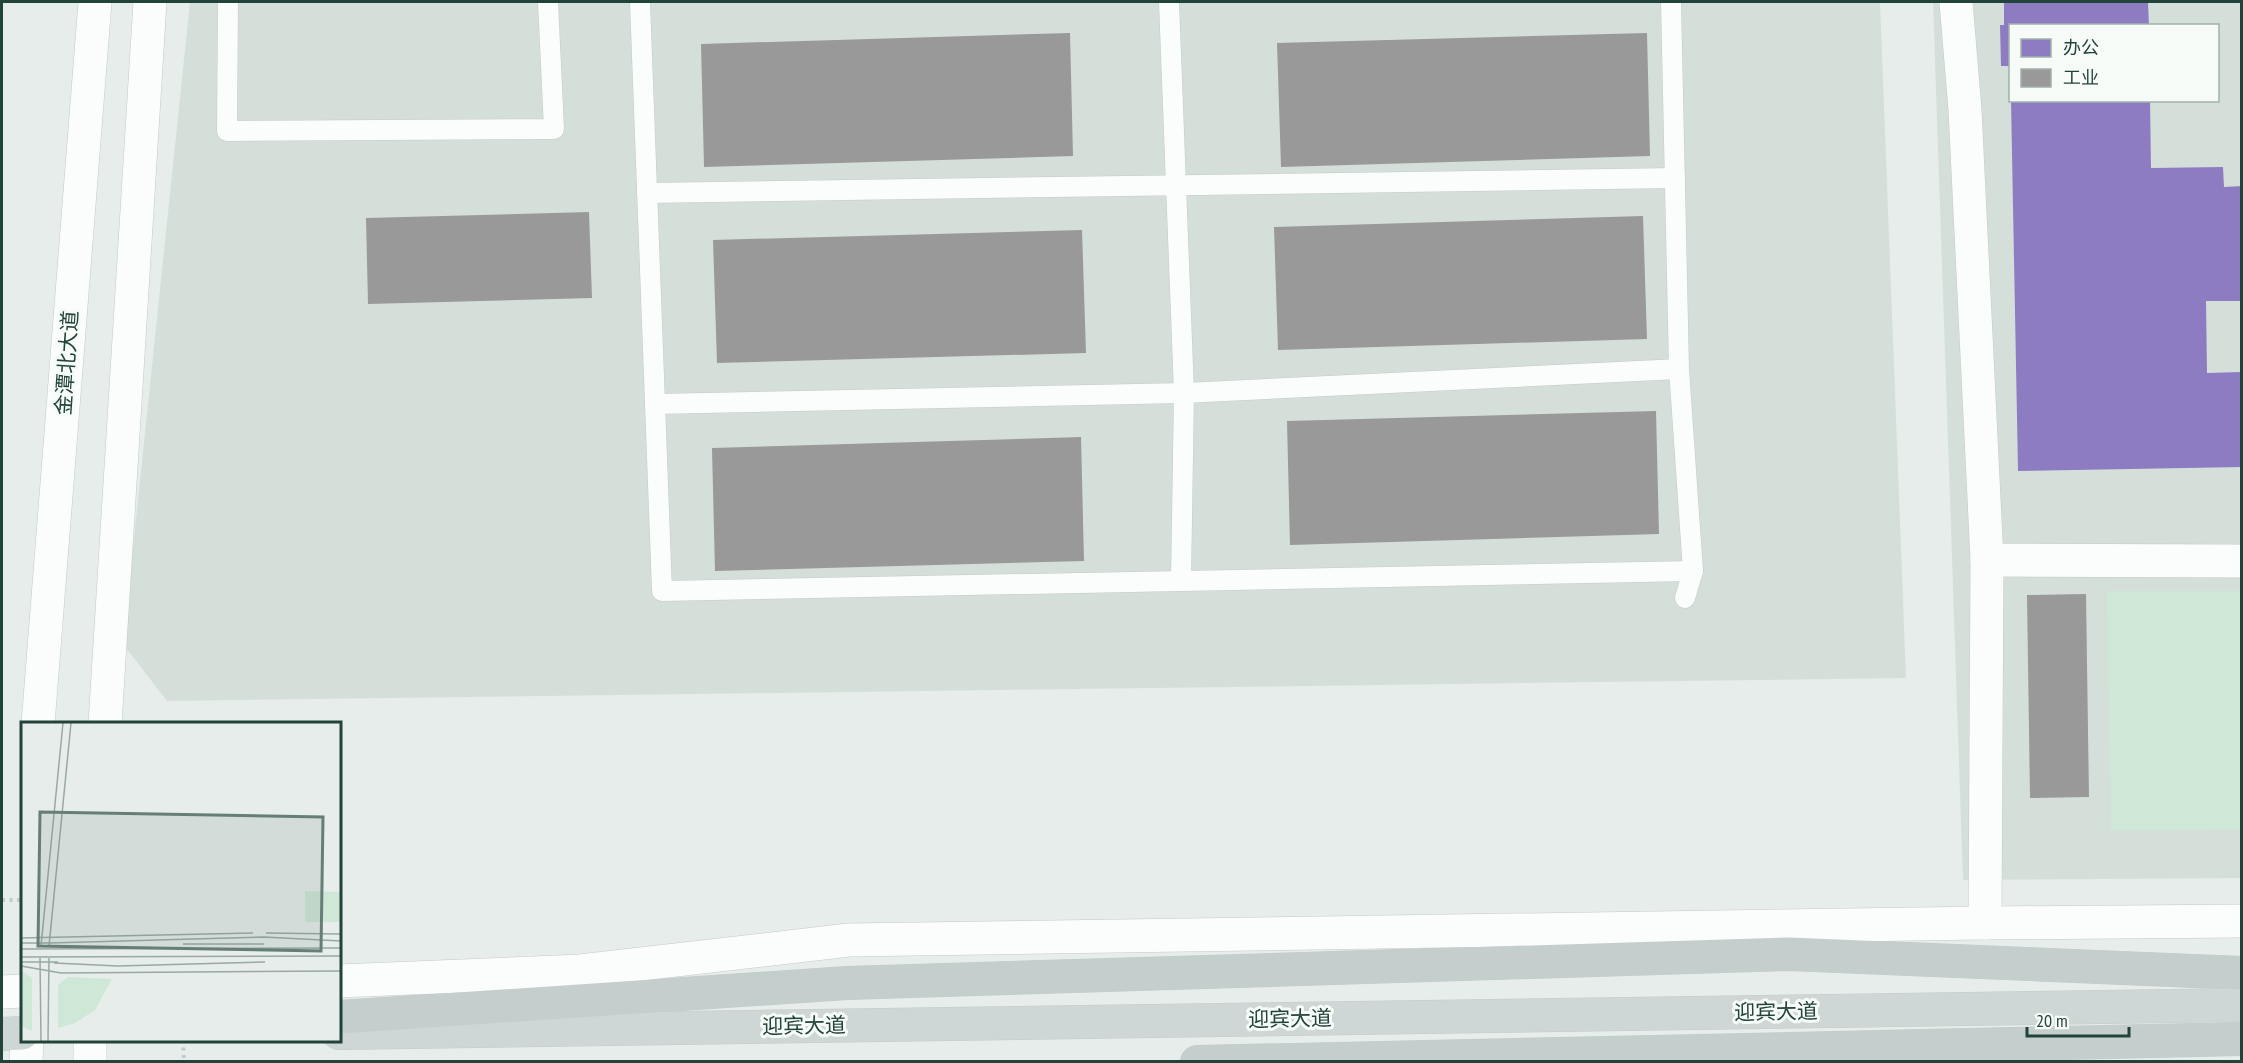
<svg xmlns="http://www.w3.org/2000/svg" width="2243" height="1063" viewBox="0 0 2243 1063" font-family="'PT Sans Narrow','Noto Sans SC',sans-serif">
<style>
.built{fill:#d5dfda;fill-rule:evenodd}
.green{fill:#cfe7d6}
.offices{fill:#8e7cc3}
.industry{fill:#999}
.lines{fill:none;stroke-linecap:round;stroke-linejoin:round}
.service-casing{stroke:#c4cac7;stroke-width:21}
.minor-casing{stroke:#c4cac7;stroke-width:34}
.tertiary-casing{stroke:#c4cac7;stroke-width:34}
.secondary-casing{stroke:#c2cbc7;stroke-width:34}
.primary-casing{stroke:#c2ccc9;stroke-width:34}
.trunk-casing{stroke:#c2ccc9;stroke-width:34}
.path{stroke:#c2ccca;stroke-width:4;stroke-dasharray:3 4.5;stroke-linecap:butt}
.service{stroke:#fbfcfc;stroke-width:20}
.minor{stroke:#fbfcfc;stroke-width:33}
.tertiary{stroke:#fbfcfc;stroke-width:33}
.secondary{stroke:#fbfcfc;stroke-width:33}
.primary{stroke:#ced7d5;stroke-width:33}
.trunk{stroke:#c4cecc;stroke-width:33}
.labels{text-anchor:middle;stroke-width:6;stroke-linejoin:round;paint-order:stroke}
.street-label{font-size:21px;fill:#22433a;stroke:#f6fbf8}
.inset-road{fill:none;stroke:#98a9a4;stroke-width:1.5}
.view{fill:#677e78;fill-opacity:0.15;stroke:#677e78;stroke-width:3}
.inset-edge{fill:none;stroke:#22433a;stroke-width:3}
</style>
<rect width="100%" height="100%" fill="#e7edea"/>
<!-- built -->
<g class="built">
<path d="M190,2H1880L1906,678L167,701L123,644Z"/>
<path d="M1933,2H2241V878L1963,880ZM2010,26H2218V100H2010Z"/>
</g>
<!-- green -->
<path class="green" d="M2107,591H2241V829L2111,831Z"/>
<!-- offices -->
<g class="offices">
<path d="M2004,2H2148L2149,26H2010V66H2001L2000,25H2004Z"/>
<path d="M2011,100H2150L2151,168L2223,167L2224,187L2242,186V301H2206L2207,373L2242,372V467L2018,471Z"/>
</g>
<!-- industry -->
<g class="industry">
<path d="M1070,33L1073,156L704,167L701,44Z"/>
<path d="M1647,33L1650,156L1281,167L1277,43Z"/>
<path d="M589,212L592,298L368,304L366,218Z"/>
<path d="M1643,216L1647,339L1278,350L1274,227Z"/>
<path d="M1082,230L1086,353L717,363L713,240Z"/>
<path d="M1656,411L1659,534L1290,545L1287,421Z"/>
<path d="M1081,437L1084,561L715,571L712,448Z"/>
<path d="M2086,594L2089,797L2030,798L2027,595Z"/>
</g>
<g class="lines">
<defs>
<g id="service">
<path d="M228,2L227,131L554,129L548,2"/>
<path d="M640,2L662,591L1693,571"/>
<path d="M1169,2L1184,393L1181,581"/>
<path d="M1671,2L1679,369L1693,571L1685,598"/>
<path d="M647,193L1675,178"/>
<path d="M655,404L1184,393L1679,369"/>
</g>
<g id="minor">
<path d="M1956,2L1965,110L1987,560L1985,923"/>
<path d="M1987,560L2242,561"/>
</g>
<g id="tertiary">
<path d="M339,981L580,971L849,940L1985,923L2242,921"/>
<path d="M2,992L22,991"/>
</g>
<g id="secondary">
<path d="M38,724L95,2"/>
<path d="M105,724L150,2"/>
<path d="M26,1062L27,1040"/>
<path d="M90,1062V1040"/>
</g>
<g id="primary">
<path d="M339,1033L2242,1005"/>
<path d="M2,1034L22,1033"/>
</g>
<g id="trunk">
<path d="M339,1017L847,983L1789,954L2242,973"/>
<path d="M1197,1062L2242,1039"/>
</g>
</defs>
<!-- service casing -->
<use href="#service" class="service-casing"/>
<!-- minor casing -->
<use href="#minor" class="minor-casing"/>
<!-- tertiary casing -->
<use href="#tertiary" class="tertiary-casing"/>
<!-- secondary casing -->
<use href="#secondary" class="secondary-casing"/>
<!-- primary casing -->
<use href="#primary" class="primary-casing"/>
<!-- trunk casing -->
<use href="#trunk" class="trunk-casing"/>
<!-- path -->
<g class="path">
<path d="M2,900H22"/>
<path d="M183,1040L184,1062"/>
</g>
<!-- service -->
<use href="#service" class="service"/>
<!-- minor -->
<use href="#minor" class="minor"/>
<!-- tertiary -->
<use href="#tertiary" class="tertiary"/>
<!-- secondary -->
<use href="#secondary" class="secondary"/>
<!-- primary -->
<use href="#primary" class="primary"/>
<!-- trunk -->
<use href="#trunk" class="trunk"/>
</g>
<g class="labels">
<!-- street labels -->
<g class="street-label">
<text transform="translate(67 363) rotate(-86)" y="7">金潭北大道</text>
<text transform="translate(1776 1012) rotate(-1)" y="7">迎宾大道</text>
<text transform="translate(1290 1019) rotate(-1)" y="7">迎宾大道</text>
<text transform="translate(804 1026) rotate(-1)" y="7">迎宾大道</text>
</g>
</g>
<!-- overview -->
<g transform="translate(21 722)">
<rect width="320" height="320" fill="#e7edea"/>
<path d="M284,169L319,170V200H284ZM0,248L11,256V309L0,304ZM47,255L91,257L74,288L54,301L37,306V263Z" fill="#cfe7d6"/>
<path class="inset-road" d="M245,211L320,212M0,216L232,211M0,221H33M29,221L243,215L320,219M162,222H243M20,224L42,1M28,224L50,1M0,227L320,226M0,235L320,234M19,236L20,319M0,240H37M33,241L97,244L244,240M0,244L40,251L320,249M27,319L28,236"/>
<path class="view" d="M19,90L302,95L300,229L17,224Z"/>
<rect width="320" height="320" class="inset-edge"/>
</g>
<!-- border -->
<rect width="2243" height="1063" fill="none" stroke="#22433a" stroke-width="6"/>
<!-- legend -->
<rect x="2009" y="24" width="210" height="78" fill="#f6fbf8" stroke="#a1b1ac" stroke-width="1.5"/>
<rect x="2021" y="39" width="30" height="18" fill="#8e7cc3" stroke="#a1b1ac" stroke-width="1.5"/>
<text x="2063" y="54" font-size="18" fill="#22433a">办公</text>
<rect x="2021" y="69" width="30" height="18" fill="#999999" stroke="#a1b1ac" stroke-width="1.5"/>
<text x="2063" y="84" font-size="18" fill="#22433a">工业</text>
<!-- scale -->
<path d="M2027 1027v9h102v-9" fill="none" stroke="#22433a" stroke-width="3"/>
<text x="2036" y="1027" font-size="18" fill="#22433a" stroke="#f6fbf8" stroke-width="4.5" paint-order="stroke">20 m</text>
</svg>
